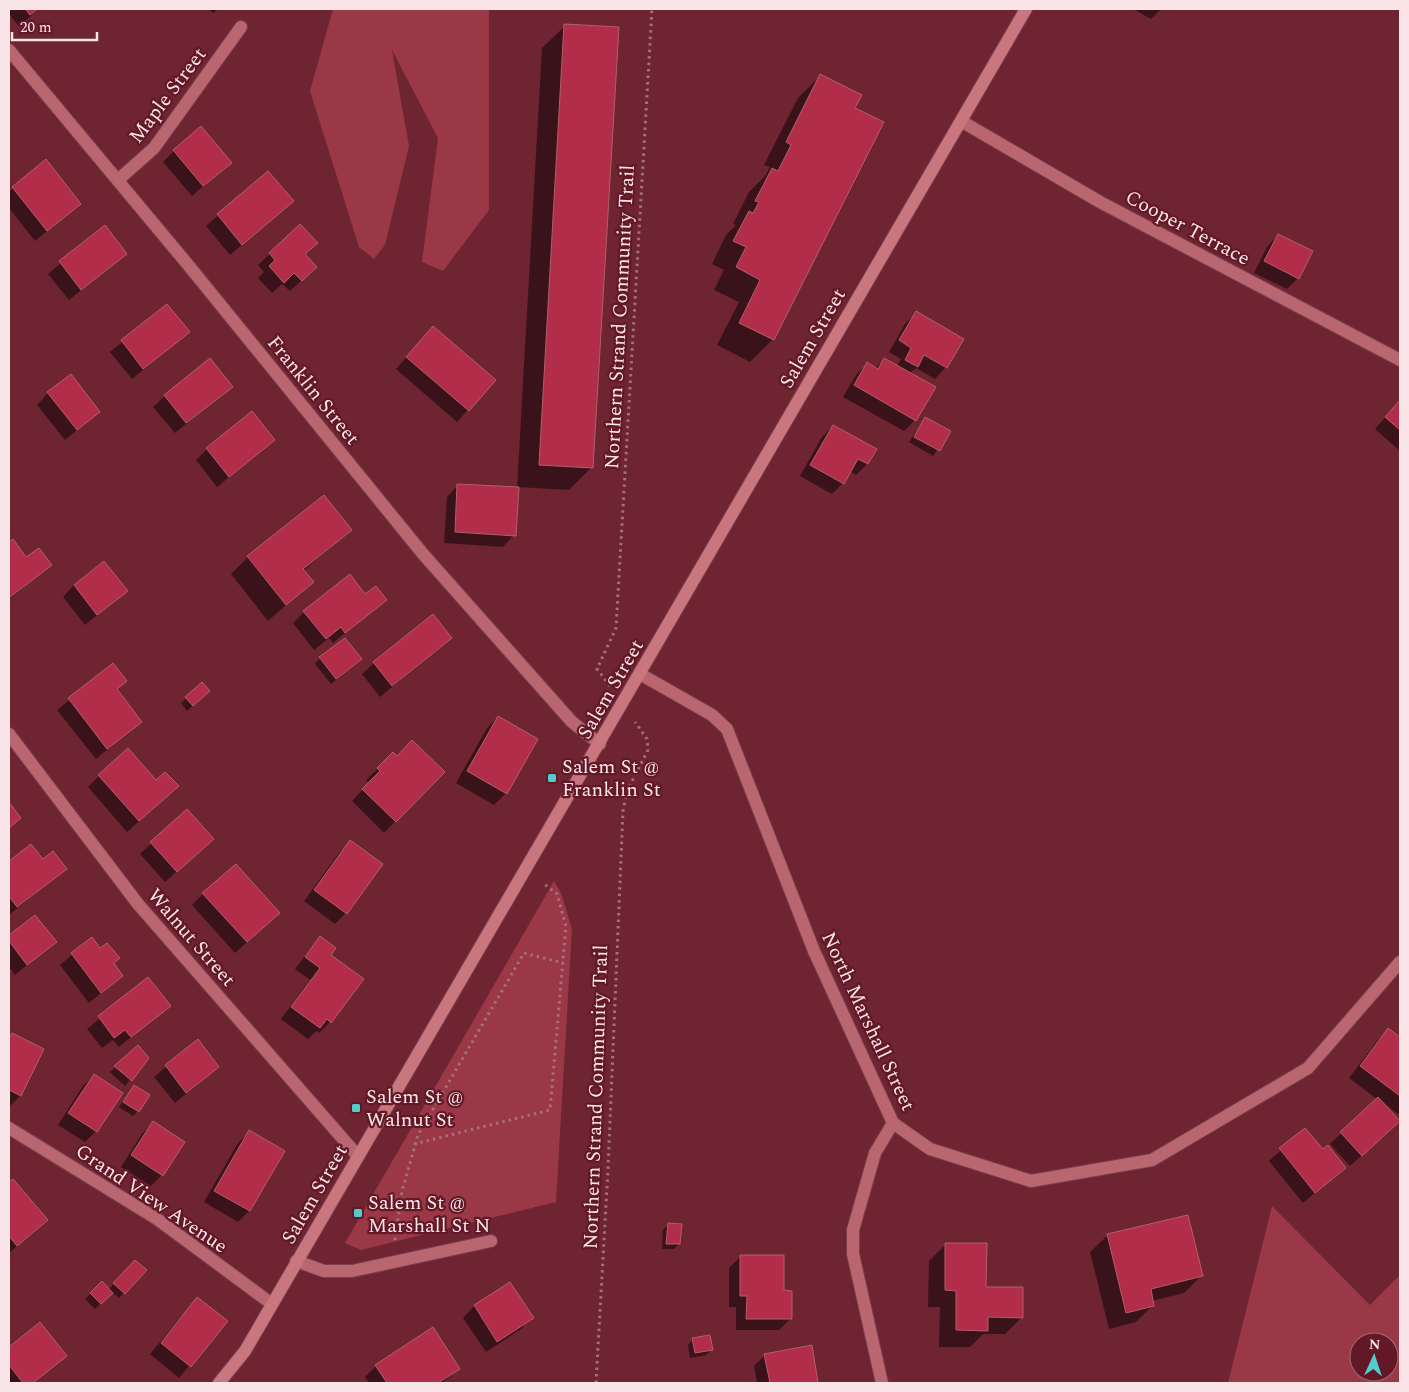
<svg xmlns="http://www.w3.org/2000/svg" width="1409" height="1392" viewBox="0 0 1409 1392" font-family="Spectral,serif">
<style>
.green{fill:#9a3848;fill-rule:evenodd}
.shadow{fill:#0007}
.building{fill:#b12d49;stroke:#b16069}
.lines{fill:none;stroke-linecap:round;stroke-linejoin:round}
.minor-casing{stroke:#7b3f4e;stroke-width:14}
.secondary-casing{stroke:#7b3f4e;stroke-width:14}
.path{stroke:#a57078;stroke-width:3;stroke-dasharray:2.5 4;stroke-linecap:butt}
.minor{stroke:#b96670;stroke-width:12}
.secondary{stroke:#ca767f;stroke-width:12}
.poi-dot{fill:#53cdcb;stroke:#621827;stroke-width:2}
.labels{text-anchor:middle;stroke-width:4.5;stroke-linejoin:round;paint-order:stroke}
.street-label{font-size:20px;fill:#fae6e8;stroke:#621827}
.poi-label{font-size:20px;fill:#fae6e8;stroke:#621827;text-anchor:start}
</style>
<rect width="100%" height="100%" fill="#6e2431"/>
<!-- green -->
<g class="green">
<path d="M333,9H489V210L443,271L422,262L438,138L392,50L409,146L385,245L374,259L359,247L310,91Z"/>
<path d="M554,881L561,893L572,929L556,1202L361,1250L345,1243Z"/>
<path d="M1272,1206L1370,1305L1400,1275V1383H1228ZM1359,1342H1389V1372H1359Z"/>
</g>
<!-- shadow -->
<g class="shadow">
<path d="M9,9H39L19,26L9,14Z"/>
<path d="M209,9H218L213,13Z"/>
<path d="M1133,9H1161L1151,19Z"/>
<path d="M565,26L592,467L569,490L517,487L514,535L503,547L444,543L447,497L458,485L517,488L542,48Z"/>
<path d="M821,75L854,108L773,339L750,362L717,345L739,302L714,290L724,270L712,264L726,235L736,225L733,224L749,192L765,176L770,167L764,165L798,98Z"/>
<path d="M174,151L230,162L192,196L163,162Z"/>
<path d="M268,172L292,201L230,255L206,226Z"/>
<path d="M13,188L80,204L35,241L9,208V192Z"/>
<path d="M300,226L304,278L290,291L282,284L272,293L258,278L264,272L258,265Z"/>
<path d="M104,227L126,254L69,300L48,274Z"/>
<path d="M1278,235L1298,278L1287,289L1254,273L1267,247Z"/>
<path d="M167,305L188,332L132,379L110,352Z"/>
<path d="M916,313L946,367L935,379L916,368L910,373L915,420L904,431L843,397L856,375L867,364L875,368L885,359L897,366L901,359L889,352L905,324Z"/>
<path d="M433,327L494,380L457,422L396,369Z"/>
<path d="M231,386L175,433L153,407L165,396Z"/>
<path d="M48,393L99,412L65,440L37,405Z"/>
<path d="M1400,400V451L1375,429Z"/>
<path d="M926,418L950,432L933,456L909,442Z"/>
<path d="M833,426L867,464L856,475L850,471L843,483L832,494L800,476L822,437Z"/>
<path d="M274,440L217,487L196,460L207,449Z"/>
<path d="M323,497L350,530L303,571L312,582L268,621L231,574L248,557Z"/>
<path d="M13,541L26,559L50,565L9,600V544Z"/>
<path d="M74,585L126,591L85,625L63,597Z"/>
<path d="M365,596L385,599L333,643L329,638L314,650L293,623L304,612Z"/>
<path d="M451,638L380,697L362,674L374,663Z"/>
<path d="M320,658L355,664L331,684L315,664Z"/>
<path d="M113,665L116,690L141,721L96,759L57,710Z"/>
<path d="M202,684L203,696L187,711L181,703Z"/>
<path d="M498,717L537,739L506,793L494,805L456,783L487,728Z"/>
<path d="M393,754L396,757L443,772L384,833L352,801L369,783L366,780Z"/>
<path d="M99,776L166,797L127,832L88,787Z"/>
<path d="M187,810L201,850L165,882L140,854Z"/>
<path d="M351,842L346,913L335,924L304,901L339,853Z"/>
<path d="M31,845L42,861L65,869L9,915V863Z"/>
<path d="M203,894L267,924L235,953L192,905Z"/>
<path d="M35,916L55,942L15,975L9,967V936Z"/>
<path d="M320,937L329,955L330,1022L319,1033L316,1031L308,1039L281,1019L310,980L295,969Z"/>
<path d="M91,939L121,976L89,1003L60,965Z"/>
<path d="M148,979L169,1006L119,1047L113,1040L102,1048L87,1029Z"/>
<path d="M1388,1029L1400,1038V1112L1398,1114L1385,1104L1387,1132L1350,1166L1330,1144L1377,1099L1349,1078L1377,1041Z"/>
<path d="M12,1035L20,1096L9,1107V1038Z"/>
<path d="M197,1041L218,1067L175,1103L154,1077Z"/>
<path d="M138,1047L147,1058L125,1086L110,1072Z"/>
<path d="M94,1075L96,1131L85,1142L58,1125L83,1086Z"/>
<path d="M134,1087L138,1111L133,1116L119,1107Z"/>
<path d="M154,1122L162,1175L151,1186L121,1167L142,1134Z"/>
<path d="M1305,1129L1323,1151L1345,1167L1303,1203L1269,1161Z"/>
<path d="M249,1132L283,1152L249,1211L238,1222L204,1202L238,1143Z"/>
<path d="M12,1181L35,1231L9,1253V1184Z"/>
<path d="M668,1225L679,1244L674,1249H662L663,1230Z"/>
<path d="M1108,1235L1201,1276L1184,1293L1152,1301L1153,1305L1136,1322L1109,1329L1090,1252Z"/>
<path d="M946,1244L985,1288L1022,1317L1005,1334H983L970,1347H939L940,1307H928L929,1261Z"/>
<path d="M741,1256L783,1292L791,1318L779,1330H736V1307H729V1268Z"/>
<path d="M130,1267L145,1270L119,1298L112,1292L95,1309L85,1299L102,1283L108,1290Z"/>
<path d="M510,1284L532,1317L521,1329L486,1352L463,1318L474,1306Z"/>
<path d="M197,1298L226,1321L179,1378L150,1354Z"/>
<path d="M40,1324L65,1356L34,1383H9V1349Z"/>
<path d="M693,1339L712,1349L706,1355L690,1358L688,1345Z"/>
<path d="M811,1347L817,1383H757L754,1366L765,1355Z"/>
<path d="M376,1366L459,1369L442,1383H369L365,1377Z"/>
</g>
<!-- building -->
<g class="building">
<path d="M25,9H38L30,15Z"/>
<path d="M564,24L619,27L593,468L539,465Z"/>
<path d="M820,74L862,95L855,108L884,122L774,340L739,323L760,280L736,267L746,247L733,241L749,211L753,213L759,202L755,201L772,168L778,171L791,145L786,142Z"/>
<path d="M201,126L232,163L203,186L173,150Z"/>
<path d="M46,159L81,204L47,231L12,187Z"/>
<path d="M268,171L294,201L242,245L217,214Z"/>
<path d="M300,224L318,243L305,254L317,267L302,281L294,273L284,283L269,266L275,260L269,253Z"/>
<path d="M105,225L127,254L81,290L59,261Z"/>
<path d="M1278,234L1313,251L1299,279L1264,261Z"/>
<path d="M167,304L190,332L143,369L121,340Z"/>
<path d="M916,311L964,339L947,368L924,355L918,367L905,360L911,348L899,340Z"/>
<path d="M433,326L496,380L469,411L406,357Z"/>
<path d="M210,358L233,387L186,423L164,395Z"/>
<path d="M884,358L936,387L916,421L854,385L867,362L878,369Z"/>
<path d="M71,374L100,412L77,430L47,392Z"/>
<path d="M1400,400V430L1385,417Z"/>
<path d="M252,411L275,440L229,477L206,448Z"/>
<path d="M925,417L951,431L940,451L914,437Z"/>
<path d="M833,425L877,449L868,464L858,459L844,484L810,465Z"/>
<path d="M457,484L519,487L516,536L455,532Z"/>
<path d="M324,495L352,530L303,569L314,582L286,605L247,556Z"/>
<path d="M13,539L26,557L39,548L52,565L9,598V542Z"/>
<path d="M104,561L128,591L97,615L74,585Z"/>
<path d="M350,574L365,594L376,586L387,600L345,633L341,627L326,639L303,611Z"/>
<path d="M433,614L452,638L392,686L373,662Z"/>
<path d="M345,638L362,659L336,679L319,657Z"/>
<path d="M113,663L127,681L117,689L142,722L107,749L68,698Z"/>
<path d="M202,682L210,691L193,706L185,697Z"/>
<path d="M498,716L538,739L507,794L467,771Z"/>
<path d="M412,740L445,772L396,822L362,789L380,771L377,768L393,752L397,756Z"/>
<path d="M128,748L156,780L165,772L179,786L139,821L98,775Z"/>
<path d="M9,802L21,818L9,828Z"/>
<path d="M187,809L214,839L177,872L150,842Z"/>
<path d="M350,840L383,864L347,914L314,890Z"/>
<path d="M31,844L43,859L53,851L67,869L17,907L9,896V861Z"/>
<path d="M236,864L280,913L247,942L202,893Z"/>
<path d="M35,915L57,942L27,965L9,941V935Z"/>
<path d="M320,936L336,948L331,955L364,979L331,1023L327,1019L320,1028L291,1007L320,968L305,957Z"/>
<path d="M92,937L100,948L107,943L120,958L114,963L123,976L101,993L71,953Z"/>
<path d="M148,977L171,1006L131,1037L125,1030L114,1038L98,1016Z"/>
<path d="M1388,1028L1400,1037V1096L1360,1066Z"/>
<path d="M12,1033L44,1049L21,1096L9,1090V1039Z"/>
<path d="M198,1039L219,1067L186,1093L165,1065Z"/>
<path d="M138,1045L149,1058L132,1081L114,1066Z"/>
<path d="M94,1074L123,1093L97,1132L68,1113Z"/>
<path d="M134,1085L150,1095L139,1112L123,1102Z"/>
<path d="M1378,1097L1400,1121L1362,1156L1340,1132Z"/>
<path d="M153,1121L185,1142L163,1176L131,1155Z"/>
<path d="M1305,1128L1323,1149L1328,1145L1346,1168L1315,1193L1279,1148Z"/>
<path d="M249,1130L285,1151L250,1211L214,1191Z"/>
<path d="M13,1179L48,1220L17,1246L9,1236V1182Z"/>
<path d="M1188,1215L1203,1276L1151,1289L1154,1306L1126,1313L1107,1234Z"/>
<path d="M668,1223L682,1224L680,1244H666Z"/>
<path d="M945,1243H987L986,1287H1023V1318L988,1317V1331L956,1330V1291L945,1290Z"/>
<path d="M740,1255H784V1290L792,1291V1319H746L747,1296H740Z"/>
<path d="M135,1260L147,1270L125,1294L113,1283Z"/>
<path d="M102,1281L113,1293L101,1304L90,1293Z"/>
<path d="M510,1282L534,1318L497,1342L474,1305Z"/>
<path d="M197,1297L228,1321L191,1367L161,1343Z"/>
<path d="M40,1322L67,1356L33,1383H23L9,1365V1347Z"/>
<path d="M433,1327L460,1369L438,1383H387L375,1365Z"/>
<path d="M710,1335L713,1350L695,1353L692,1338Z"/>
<path d="M812,1345L818,1383H770L764,1354Z"/>
</g>
<g class="lines">
<defs>
<g id="minor">
<path d="M9,50L189,266L423,554L572,722L600,744"/>
<path d="M961,121L1100,202L1400,360"/>
<path d="M118,180L154,148L241,27"/>
<path d="M640,674L712,715L727,729L814,951L893,1123L930,1149L1031,1181L1152,1160L1308,1068L1400,962"/>
<path d="M9,734L138,904L357,1155"/>
<path d="M9,1128L157,1219L272,1304"/>
<path d="M296,1261L324,1271H352L491,1241"/>
<path d="M882,1383L853,1254V1230L875,1153L893,1123"/>
</g>
<path id="secondary" d="M219,1383L245,1351C506,904 767,457 1026,9"/>
</defs>
<!-- minor casing -->
<use href="#minor" class="minor-casing"/>
<!-- secondary casing -->
<use href="#secondary" class="secondary-casing"/>
<!-- path -->
<g class="path">
<path d="M610,686L597,669L616,628L652,9"/>
<path d="M414,1144L550,1110L566,926L557,894L543,883"/>
<path d="M395,1240L402,1191L418,1135L524,953L563,963"/>
<path d="M596,1383L608,1169L623,811L627,791L648,750L647,739L635,722"/>
</g>
<!-- minor -->
<use href="#minor" class="minor"/>
<!-- secondary -->
<use href="#secondary" class="secondary"/>
</g>
<!-- markers -->
<g class="poi-dot">
<rect x="547" y="773" width="10" height="10" rx="2.5"/>
<rect x="351" y="1103" width="10" height="10" rx="2.5"/>
<rect x="353" y="1208" width="10" height="10" rx="2.5"/>
</g>
<g class="labels">
<!-- street labels -->
<g class="street-label">
<text transform="translate(167 95) rotate(-53)" y="7">Maple Street</text>
<text transform="translate(1188 227) rotate(28)" y="7">Cooper Terrace</text>
<text transform="translate(619 317) rotate(-87)" y="7">Northern Strand Community Trail</text>
<text transform="translate(812 338) rotate(-60)" y="7">Salem Street</text>
<text transform="translate(314 390) rotate(51)" y="7">Franklin Street</text>
<text transform="translate(610 689) rotate(-60)" y="7">Salem Street</text>
<text transform="translate(192 937) rotate(49)" y="7">Walnut Street</text>
<text transform="translate(869 1021) rotate(65)" y="7">North Marshall Street</text>
<text transform="translate(595 1097) rotate(-88)" y="7">Northern Strand Community Trail</text>
<text transform="translate(314 1194) rotate(-60)" y="7">Salem Street</text>
<text transform="translate(152 1198) rotate(34)" y="7">Grand View Avenue</text>
</g>
<!-- poi labels -->
<g class="poi-label">
<text x="562" y="773">Salem St @<tspan x="562" dy="23">Franklin St</tspan></text>
<text x="366" y="1103">Salem St @<tspan x="366" dy="23">Walnut St</tspan></text>
<text x="368" y="1209">Salem St @<tspan x="368" dy="23">Marshall St N</tspan></text>
</g>
</g>
<!-- border -->
<rect width="1409" height="1392" fill="none" stroke="#fae6e8" stroke-width="20"/>
<!-- north arrow -->
<g transform="translate(1374 1357) rotate(3)"><circle r="24" fill="#621827" stroke="#9f6a74"/>
<path d="M0-4L9 19L0 12L-9 19Z" fill="#53cdcb"/>
<text y="-8" font-size="14" font-weight="bold" text-anchor="middle" fill="#fae6e8">N</text>
</g>
<!-- scale -->
<path d="M12 32v8h85v-8" fill="none" stroke="#fae6e8" stroke-width="2.5"/>
<text x="20" y="32" font-size="15" fill="#fae6e8" stroke="#621827" stroke-width="4" paint-order="stroke">20 m</text>
</svg>
